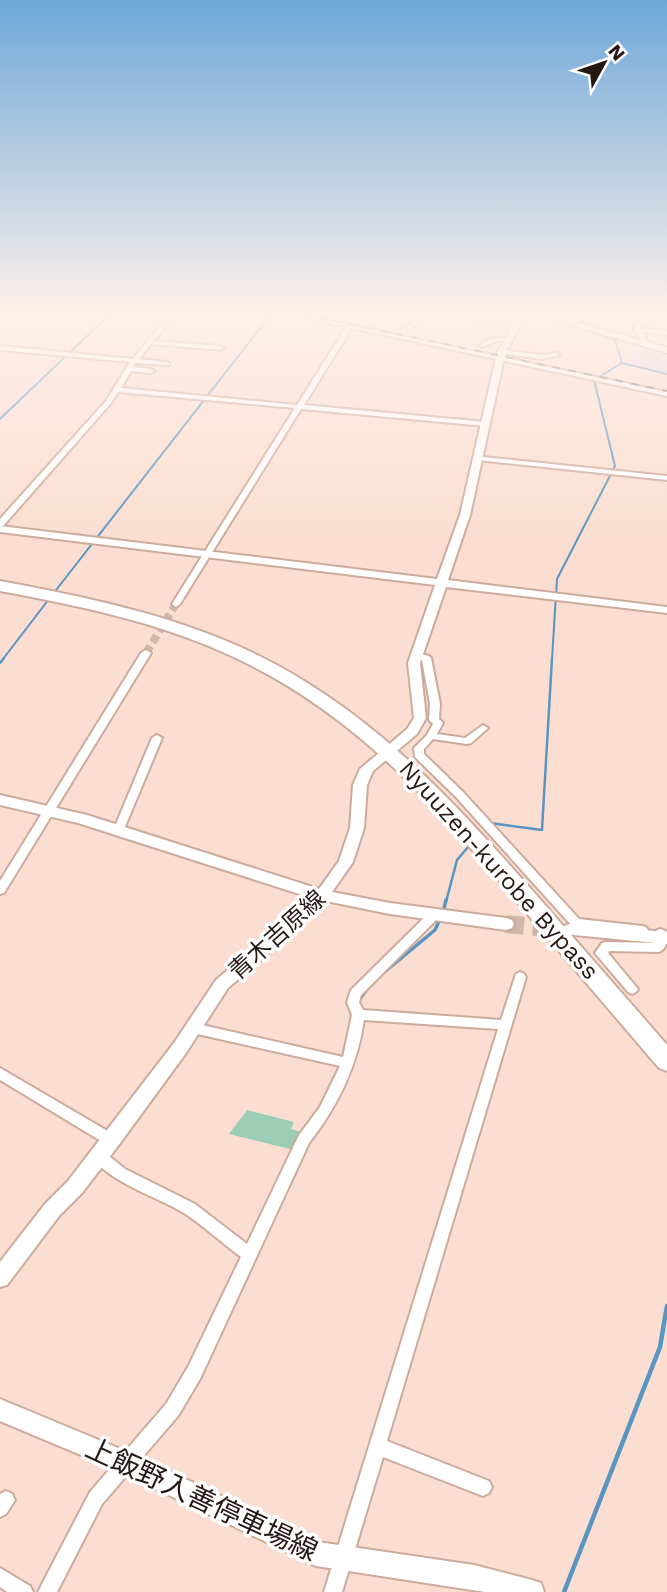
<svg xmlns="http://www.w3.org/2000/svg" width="667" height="1592" viewBox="0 0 667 1592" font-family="'Work Sans','Noto Sans JP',sans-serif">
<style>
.industrial{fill:#e3d6e9}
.green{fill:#9ccdb6}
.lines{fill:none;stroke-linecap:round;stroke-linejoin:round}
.stream-far3{stroke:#5895c2;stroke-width:2}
.stream-far2{stroke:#5895c2;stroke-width:2.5}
.stream-far1{stroke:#5895c2;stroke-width:3.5}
.stream{stroke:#5895c2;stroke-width:4.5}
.street-tunnel{stroke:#d0b6ab;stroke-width:8;stroke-dasharray:8 4.5;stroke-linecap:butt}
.secondary-tunnel{stroke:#d0b6ab;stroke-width:18;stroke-dasharray:18 9;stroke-linecap:butt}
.street-casing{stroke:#cdab9c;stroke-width:4}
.secondary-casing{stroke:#cdab9c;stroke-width:4}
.primary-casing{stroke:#cdab9c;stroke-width:3}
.highway-casing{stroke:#cdab9c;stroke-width:4}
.street{fill:#fff;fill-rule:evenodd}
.secondary{fill:#fff;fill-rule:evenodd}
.primary{fill:#fff;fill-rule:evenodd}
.highway{fill:#fff;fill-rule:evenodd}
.rail{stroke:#79665e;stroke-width:2;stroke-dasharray:8 8;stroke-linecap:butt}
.labels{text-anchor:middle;stroke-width:7;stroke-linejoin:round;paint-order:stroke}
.street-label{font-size:24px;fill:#251813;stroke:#fff}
.near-street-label{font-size:28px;fill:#251813;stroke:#fff}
</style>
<rect width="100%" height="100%" fill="#fbded1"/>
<!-- industrial -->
<path class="industrial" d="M639,344L667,351V373L630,365Z"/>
<!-- green -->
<path class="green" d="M247,1110L294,1122L291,1129L304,1133L294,1150L229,1134Z"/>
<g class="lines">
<!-- stream-far3 -->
<g class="stream-far3">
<path d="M583,314V325L578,327L615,340L622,363"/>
<path d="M0,419L110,314"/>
<path d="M53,594L271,314"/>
<path d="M3,659L49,599"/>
<path d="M552,659L557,579L615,466L594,380L622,363L667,374"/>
</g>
<!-- stream-far2 -->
<g class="stream-far2">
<path d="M0,663L4,658"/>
<path d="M490,823L542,830L552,658"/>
<path d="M446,902L457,860L469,846"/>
</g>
<!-- stream-far1 -->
<g class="stream-far1">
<path d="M443,913L446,900"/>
<path d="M382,974L435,930L440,919"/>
<path d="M359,1000L367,989"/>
</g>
<!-- stream -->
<path class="stream" d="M564,1592L660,1347L667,1306"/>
<!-- street-tunnel -->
<path class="street-tunnel" d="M146,653L176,604"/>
<!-- secondary-tunnel -->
<path class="secondary-tunnel" d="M506,924L557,929"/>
<defs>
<g id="street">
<path d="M170,314H176L154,341L221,346L224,348L221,350L151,344L139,359L167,362L169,363V365L136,363L133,367L151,369L154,371L151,373L131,371L121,388L297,405L346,327L290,314H299L667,392V396L352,328L304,405L485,422L488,424L485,426L301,409L180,604L176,607L172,604L295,408L118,392L111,403L3,526H0V519L106,401L130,362L0,350V346L133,359Z"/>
<path d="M426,314H432L405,332H401V330Z"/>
<path d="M448,314H471L521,321L518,323L480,320L464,315L451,316Z"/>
<path d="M569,314H575L570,323L568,324L565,322Z"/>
<path d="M646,314H652L639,328L667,331V335L642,331L646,337V343L643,345L640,343V337L633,327Z"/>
<path d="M508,337L511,339L510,340L494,342L482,347L479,345L491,339Z"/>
<path d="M502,350L542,355L557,353L560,355L542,359L500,353V351Z"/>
<path d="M474,456L667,476V480L477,460H474Z"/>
<path d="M146,650L151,653L4,893L0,894V881L141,653Z"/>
<path d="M417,653L429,656L431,658L440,704L439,719L443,723L437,734L465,738L483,725L488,728L471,743L467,744L433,739L424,749V754L463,792L579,919L642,926L646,927L648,930L646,933L642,934L572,926L455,796L415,757L414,748L427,735L433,724L429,720L430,704L422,660L412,656Z"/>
<path d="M157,735L162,738L124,829L119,833L115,832L114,829L152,738Z"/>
<path d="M435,910L439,911L441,914L439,917L361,995L359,1002L363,1010L501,1020L516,974L520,972L524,974L526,977L387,1441L489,1481L492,1487L489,1493L483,1496L383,1457L342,1592H324L498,1029L364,1020C357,1067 338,1106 309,1143L200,1379L178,1416L102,1504L57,1592H38L90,1492L166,1404L188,1367L241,1257C222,1243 204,1226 184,1213C160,1198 106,1181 92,1156L94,1152L99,1150L104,1152L125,1169L195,1204L247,1244L299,1135L320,1107L340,1066L193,1033L188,1032L187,1028L188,1024L193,1023L343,1057L352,1015L347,1002L351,990L431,911Z"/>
<path d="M661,929L667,932C667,940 667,949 659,952L609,951L608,953L638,989L636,992L632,994L628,992L595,953L602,943L606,942L656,943L659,939L655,933L657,930Z"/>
<path d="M0,1068L116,1136L118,1140L116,1144L111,1146L106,1144L0,1080Z"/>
<path d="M6,1491L12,1494L15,1500L6,1514L0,1517V1494Z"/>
<path d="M0,1568L30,1586L33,1592H7L0,1587Z"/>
</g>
<g id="secondary">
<path d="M518,314H526L505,354L470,515L448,580L667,607V613L446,587L420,663L426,718L417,734L373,771L367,785L364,828L353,862L332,892L390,903L506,918L512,920L514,924L512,928L506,930L390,914L326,901L320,909L228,988L186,1053L118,1146L82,1193L59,1216L7,1285L0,1287V1262L45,1204L68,1181L104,1134L174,1043L216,980L312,898L78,823L0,805V795L87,815L319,889L339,861L350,828L353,785L360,769L407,729L414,718L408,663L435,585L0,532V526L437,579L460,515L497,354Z"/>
<path d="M570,924L667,932V944L564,934L562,930L564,926Z"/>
<path d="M0,1399L135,1455L318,1542L474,1565L532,1580L541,1583L544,1592H485L316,1566L119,1471L0,1421Z"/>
</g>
<path id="primary" d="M533,314H545L667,347V353Z"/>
<path id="highway" d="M0,581C85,597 170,614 249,651C366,706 447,794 531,889C576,941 622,993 667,1045V1071L659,1068C612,1013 565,958 518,903C435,805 356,715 238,659C163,623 81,606 0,591Z"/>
</defs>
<!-- street casing -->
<use href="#street" class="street-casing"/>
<!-- secondary casing -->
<use href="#secondary" class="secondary-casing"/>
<!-- primary casing -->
<use href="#primary" class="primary-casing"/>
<!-- highway casing -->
<use href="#highway" class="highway-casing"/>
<!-- street -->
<use href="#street" class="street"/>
<!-- secondary -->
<use href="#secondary" class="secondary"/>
<!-- primary -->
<use href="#primary" class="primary"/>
<!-- highway -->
<use href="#highway" class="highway"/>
<!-- rail -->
<path class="rail" d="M302,314L667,391"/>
</g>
<!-- sky -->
<linearGradient id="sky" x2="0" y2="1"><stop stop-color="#6ea8d9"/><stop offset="0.58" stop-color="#fdf0ea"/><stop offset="1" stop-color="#fdf0ea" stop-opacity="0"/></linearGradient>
<rect width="667" height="537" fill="url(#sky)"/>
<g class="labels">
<!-- street labels -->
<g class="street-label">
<text transform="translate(499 870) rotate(48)" y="8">Nyuuzen-kurobe Bypass</text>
<text transform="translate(277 935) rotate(-42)" y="8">青木吉原線</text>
</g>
<!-- near-street labels -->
<g class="near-street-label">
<text transform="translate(202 1499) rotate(25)" y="10">上飯野入善停車場線</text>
</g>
</g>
<!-- north arrow -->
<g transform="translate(604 63) rotate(50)" stroke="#ffffff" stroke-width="5" paint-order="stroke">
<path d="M0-5L12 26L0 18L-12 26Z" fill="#251813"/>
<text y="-10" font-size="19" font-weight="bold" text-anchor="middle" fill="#251813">N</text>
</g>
</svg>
